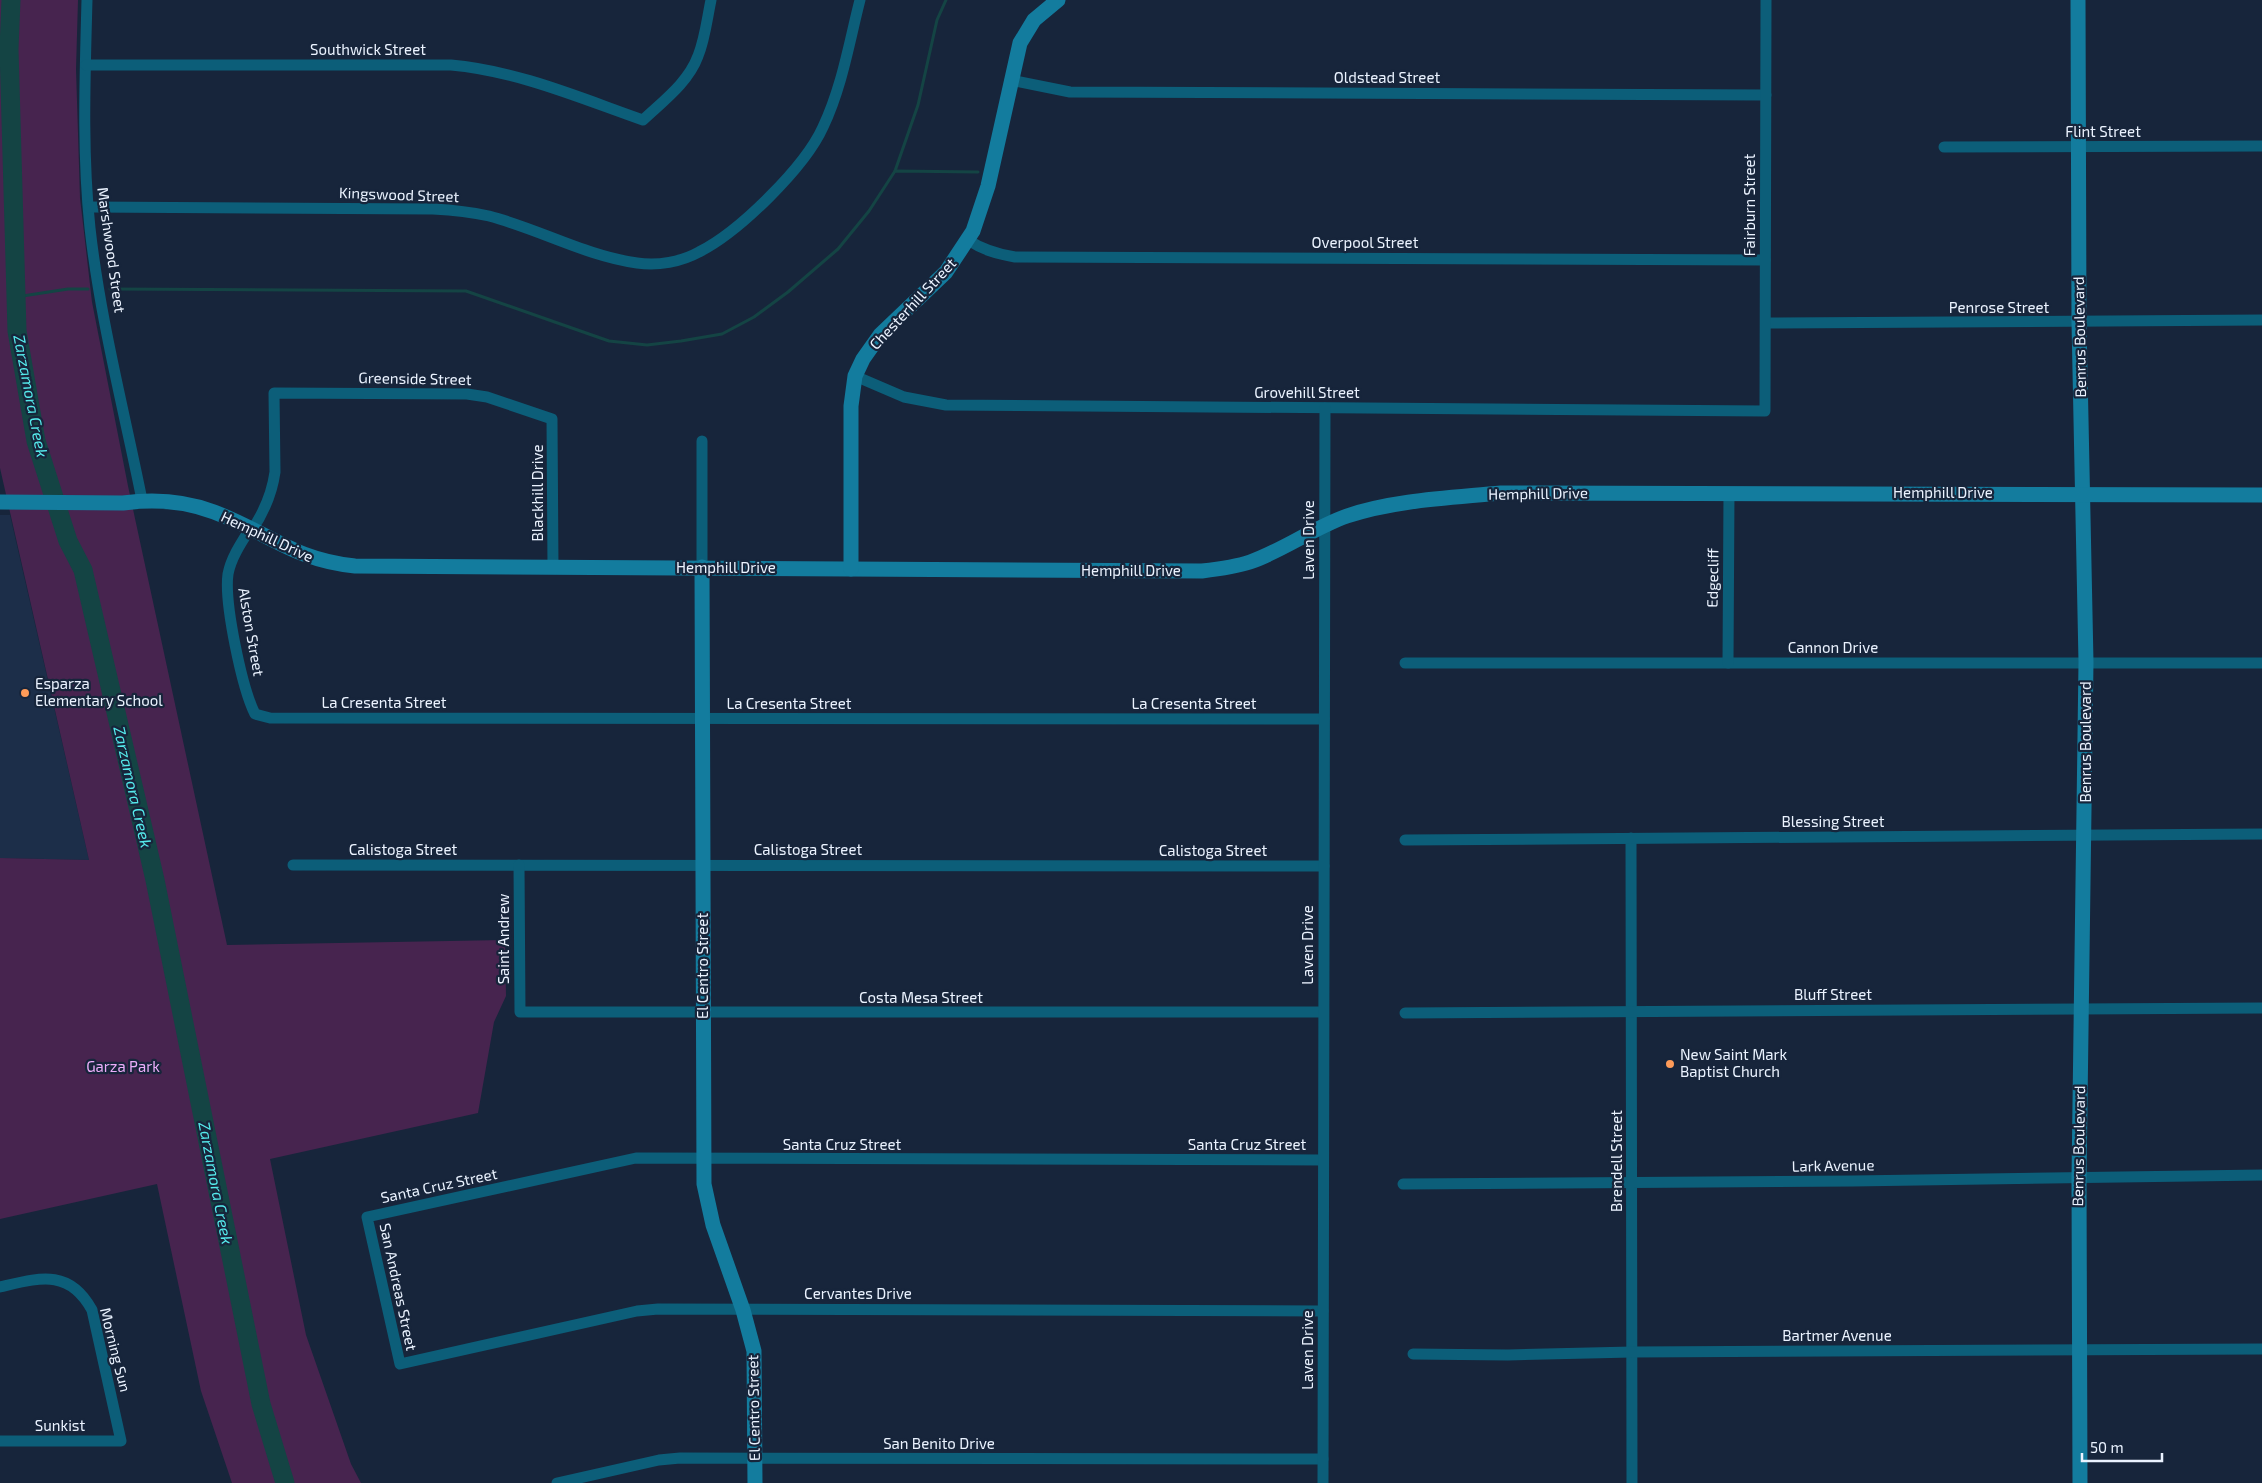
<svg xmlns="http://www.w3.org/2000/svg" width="2262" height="1483" viewBox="0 0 2262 1483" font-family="'Exo 2',sans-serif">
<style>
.built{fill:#1c2e49}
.green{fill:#47244f}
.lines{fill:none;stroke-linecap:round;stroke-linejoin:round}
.stream{stroke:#144444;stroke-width:3}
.river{stroke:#144444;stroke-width:19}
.street{stroke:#0c5e79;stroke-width:11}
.secondary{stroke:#137c9e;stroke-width:15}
.poi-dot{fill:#fe9b59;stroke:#17253b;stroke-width:2}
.labels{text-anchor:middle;stroke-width:4.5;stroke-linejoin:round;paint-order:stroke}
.street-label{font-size:15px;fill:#ebf3ff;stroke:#17253b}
.poi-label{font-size:15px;fill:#ebf3ff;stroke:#17253b;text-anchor:start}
.park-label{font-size:15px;fill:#ecadfa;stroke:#17253b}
.water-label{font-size:16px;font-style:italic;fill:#55eaec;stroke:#17253b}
</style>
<rect width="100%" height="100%" fill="#17253b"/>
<!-- built -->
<path class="built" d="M0,515H10L89,860L0,858Z"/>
<!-- green -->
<path class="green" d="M0,0H78L76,69L80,198L92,302L128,486L227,945L505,940L506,996L494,1022L478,1113L270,1159L306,1335L351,1464L361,1483H232L201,1391L157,1184L0,1219V858L89,860L0,468Z"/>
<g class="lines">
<!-- stream -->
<g class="stream">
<path d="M895,171L918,105L937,20L946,0"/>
<path d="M110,289L466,291L609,341L647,345L681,341L722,334L754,317L788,292L838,249L869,211L895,171L978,172"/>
<path d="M16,297L68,289H88"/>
</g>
<!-- river -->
<path class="river" d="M11,0L9,49L17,331L36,441L68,541L83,570L155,880L261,1404L285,1483"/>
<!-- street -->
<g class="street">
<path d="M87,0C85,76 82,152 90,228C100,319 124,410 142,500"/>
<path d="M86,65H451C518,71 580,98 643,120C663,101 688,83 698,56C705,39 707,19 711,0"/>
<path d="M1010,80L1070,92L1766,95"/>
<path d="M1944,147L2262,146"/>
<path d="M89,207L433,209C452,210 471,212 489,216C539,229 586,256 637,263C658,266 681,262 699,252C739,232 805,167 823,127C842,87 849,43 860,0"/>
<path d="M968,240C983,250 997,254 1015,257L1765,260"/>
<path d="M1766,323L2262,320"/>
<path d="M855,376L904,397L946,405L1765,411L1766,0"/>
<path d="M702,441V567"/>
<path d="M250,529C241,543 231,558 228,574C224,603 242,688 255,714L270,718L1324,719"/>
<path d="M252,530C264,512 272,494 275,472L274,393L467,394L487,397L552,419L553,567"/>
<path d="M1405,663H2262"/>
<path d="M1728,663L1729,493"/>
<path d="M1631,838L1632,1483"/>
<path d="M1405,840L2262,834"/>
<path d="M293,865L1324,866"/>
<path d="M519,865L520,1012H1323"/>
<path d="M1405,1013L2262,1008"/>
<path d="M1403,1184L1853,1181L2262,1175"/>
<path d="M0,1287C39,1278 69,1268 92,1310L121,1441H0"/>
<path d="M1323,1311L658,1309L637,1311L400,1364L367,1217L636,1158L1323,1160"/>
<path d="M1413,1354L1508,1355L1632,1352L2262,1349"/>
<path d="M557,1483L659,1460L680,1458L1323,1459"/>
<path d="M1323,1483L1325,408"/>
</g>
<!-- secondary -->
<g class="secondary">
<path d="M2078,0L2079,322L2086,662L2079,1178L2080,1483"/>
<path d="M0,502L123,503C153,499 185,501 214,512C267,532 294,560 355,566L1202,571C1219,569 1235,567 1250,562C1284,550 1313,528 1347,516C1395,500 1450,498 1501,493L2262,495"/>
<path d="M702,567L704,1184L713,1225L743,1310L754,1351L755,1483"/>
<path d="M851,569V406L855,376L863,359L880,335L946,272L973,231L988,186L1020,43L1034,20L1058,0"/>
</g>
</g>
<!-- markers -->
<g class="poi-dot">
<circle cx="25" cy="693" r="5"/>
<circle cx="1670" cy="1064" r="5"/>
</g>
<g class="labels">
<!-- street labels -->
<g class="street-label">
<text x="368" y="55">Southwick Street</text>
<text x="1387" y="83">Oldstead Street</text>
<text x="2103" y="137">Flint Street</text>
<text transform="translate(399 195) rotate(2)" y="5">Kingswood Street</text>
<text transform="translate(1750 205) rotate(-90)" y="5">Fairburn Street</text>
<text x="1365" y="248">Overpool Street</text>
<text transform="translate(111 250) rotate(82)" y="5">Marshwood Street</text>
<text transform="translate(913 304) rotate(-47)" y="5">Chesterhill Street</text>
<text x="1999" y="313">Penrose Street</text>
<text transform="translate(2080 337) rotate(-91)" y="5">Benrus Boulevard</text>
<text transform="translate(415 379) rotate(1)" y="5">Greenside Street</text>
<text x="1307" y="398">Grovehill Street</text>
<text transform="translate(538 493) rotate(-90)" y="5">Blackhill Drive</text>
<text x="1943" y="498">Hemphill Drive</text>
<text transform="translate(1538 494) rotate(-1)" y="5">Hemphill Drive</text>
<text transform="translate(267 537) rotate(25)" y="5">Hemphill Drive</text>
<text transform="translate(1309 540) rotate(-90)" y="5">Laven Drive</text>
<text x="726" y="573">Hemphill Drive</text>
<text x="1131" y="576">Hemphill Drive</text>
<text transform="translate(1713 578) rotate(-89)" y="5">Edgecliff</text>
<text transform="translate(251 632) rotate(80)" y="5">Alston Street</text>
<text x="1833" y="653">Cannon Drive</text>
<text x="384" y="708">La Cresenta Street</text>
<text x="789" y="709">La Cresenta Street</text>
<text x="1194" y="709">La Cresenta Street</text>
<text transform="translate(2086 742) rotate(-90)" y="5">Benrus Boulevard</text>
<text x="1833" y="827">Blessing Street</text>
<text x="403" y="855">Calistoga Street</text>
<text x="808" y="855">Calistoga Street</text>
<text x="1213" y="856">Calistoga Street</text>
<text transform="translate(504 939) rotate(-90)" y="5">Saint Andrew</text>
<text transform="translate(1308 945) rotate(-90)" y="5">Laven Drive</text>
<text transform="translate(703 966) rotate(-90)" y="5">El Centro Street</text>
<text x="1833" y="1000">Bluff Street</text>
<text x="921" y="1003">Costa Mesa Street</text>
<text x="842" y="1150">Santa Cruz Street</text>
<text x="1247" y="1150">Santa Cruz Street</text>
<text transform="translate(2079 1146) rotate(-89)" y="5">Benrus Boulevard</text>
<text transform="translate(1617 1161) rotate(-90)" y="5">Brendell Street</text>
<text transform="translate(1833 1166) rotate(-1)" y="5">Lark Avenue</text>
<text transform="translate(439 1186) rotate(-12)" y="5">Santa Cruz Street</text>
<text transform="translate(398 1287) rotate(78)" y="5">San Andreas Street</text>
<text x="858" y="1299">Cervantes Drive</text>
<text x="1837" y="1341">Bartmer Avenue</text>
<text transform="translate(115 1350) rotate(76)" y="5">Morning Sun</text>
<text transform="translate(1308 1350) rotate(-90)" y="5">Laven Drive</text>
<text transform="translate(754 1408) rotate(-91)" y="5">El Centro Street</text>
<text x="60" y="1431">Sunkist</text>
<text x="939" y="1449">San Benito Drive</text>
</g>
<!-- poi labels -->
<g class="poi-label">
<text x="35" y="689">Esparza<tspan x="35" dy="17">Elementary School</tspan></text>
<text x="1680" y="1060">New Saint Mark<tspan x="1680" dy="17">Baptist Church</tspan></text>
</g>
<!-- park labels -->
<g class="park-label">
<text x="123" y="1072">Garza Park</text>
</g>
<!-- water labels -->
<g class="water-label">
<text transform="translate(31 396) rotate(79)" y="6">Zarzamora Creek</text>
<text transform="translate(133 787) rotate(77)" y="6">Zarzamora Creek</text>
<text transform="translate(216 1183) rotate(79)" y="6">Zarzamora Creek</text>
</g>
</g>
<!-- scale -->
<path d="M2082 1453v8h80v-8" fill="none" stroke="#ebf3ff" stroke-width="2.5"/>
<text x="2090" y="1453" font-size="15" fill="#ebf3ff" stroke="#17253b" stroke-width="4" paint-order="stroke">50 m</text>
</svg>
